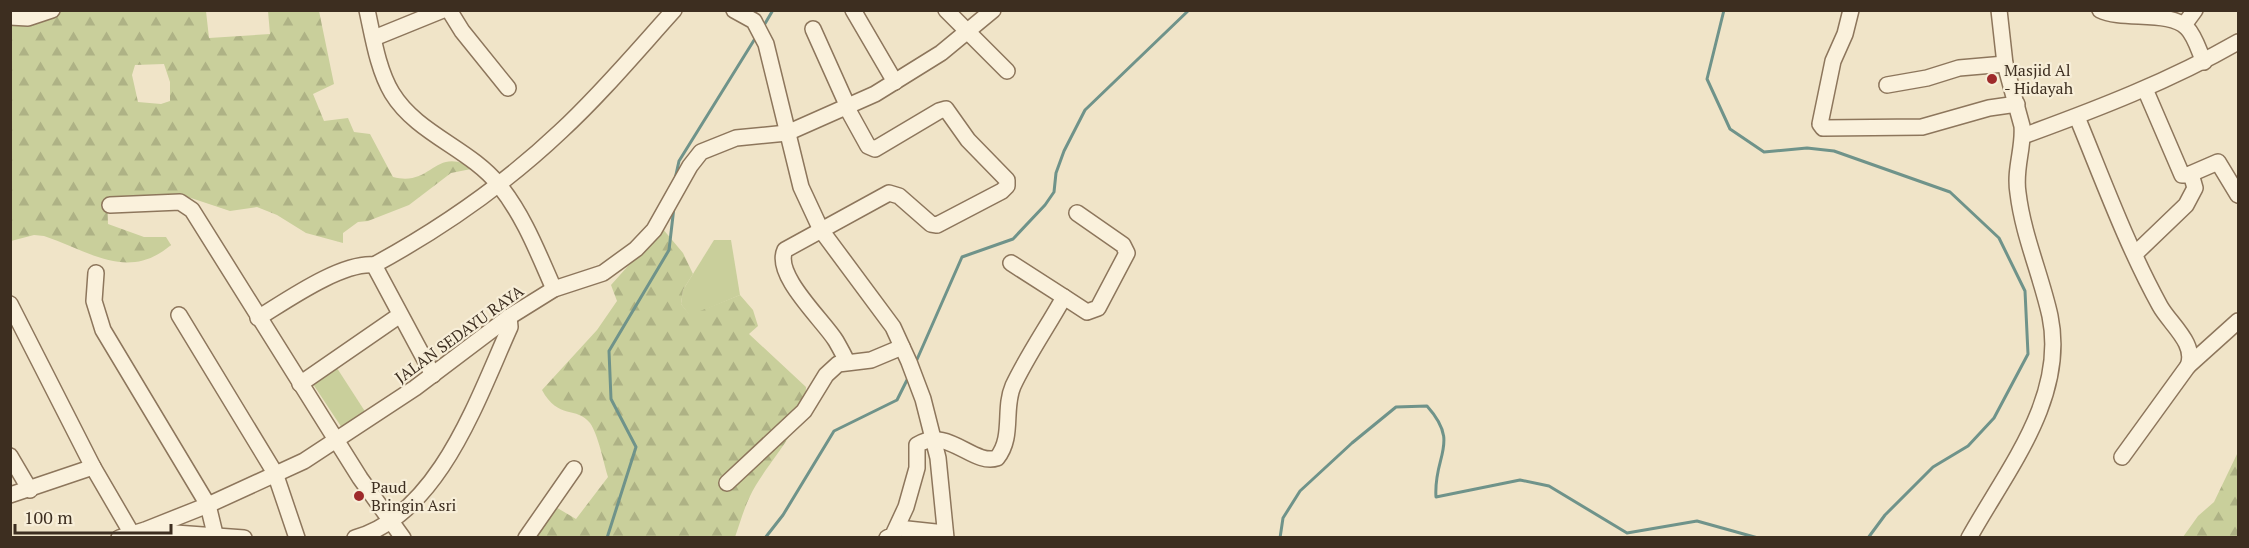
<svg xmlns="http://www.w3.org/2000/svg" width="2249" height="548" viewBox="0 0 2249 548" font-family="'PT Serif',serif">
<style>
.grass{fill:#c9cf9b}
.forest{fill:url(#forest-firs);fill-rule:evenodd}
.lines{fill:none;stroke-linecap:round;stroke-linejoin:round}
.stream{stroke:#6f938a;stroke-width:3}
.minor-casing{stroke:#8d765c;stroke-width:18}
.minor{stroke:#faf1dc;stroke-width:15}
.poi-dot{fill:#9e2a2b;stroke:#f7eed8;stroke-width:2}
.labels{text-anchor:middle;stroke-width:4.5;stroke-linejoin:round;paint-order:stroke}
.poi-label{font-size:16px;fill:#3d2e20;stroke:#f7eed8;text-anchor:start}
.street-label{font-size:16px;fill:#3d2e20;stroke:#f7eed8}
</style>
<defs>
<pattern id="forest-firs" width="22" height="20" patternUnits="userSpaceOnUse" patternTransform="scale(1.5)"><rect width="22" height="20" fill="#c9cf9b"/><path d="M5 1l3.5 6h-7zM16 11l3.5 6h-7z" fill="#aeb285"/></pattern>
</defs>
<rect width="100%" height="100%" fill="#f0e4c8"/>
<!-- grass -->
<g class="grass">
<path d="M714,240H731L740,295L690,316L681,304L683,290Z"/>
<path d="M335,365L366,413L342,428L311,381Z"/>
</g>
<!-- forest -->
<g class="forest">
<path d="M11,11H206L209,38L270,34L268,11H319L334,84L313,94L324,121L348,118L354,132L370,134L393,177C434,188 435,141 478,172L471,169L451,173L409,205L368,221L358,222L343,233V243L306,233L277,215L257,207L230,211L182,195L107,197L108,224L144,237H166L171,245C128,282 89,251 44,236L34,235L11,241ZM164,64L170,82V101L161,104L138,102L132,75L135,65Z"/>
<path d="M662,228L683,253L693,274L683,290L681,304L690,315L740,295L753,310L758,326L749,334L806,387C806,424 774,455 756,485C746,501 741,520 735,537L530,538L554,506L576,519L608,477C604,464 598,434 590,423C577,406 558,420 542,390L597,330L617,301L611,285Z"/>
<path d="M2238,452V537H2183L2198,516L2214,502Z"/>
</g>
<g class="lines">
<!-- stream -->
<g class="stream">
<path d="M1724,10L1707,79L1730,129L1764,152L1807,148L1834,151L1950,192L1999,238L2025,291L2028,354L1994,418L1968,446L1933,467L1885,515L1868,538"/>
<path d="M763,27L773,10"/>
<path d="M675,179L679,161L756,37"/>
<path d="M915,364L962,257L1013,239L1045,205L1054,192L1056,173L1064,151L1085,110L1189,10"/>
<path d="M607,538L636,447L611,399L609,351L669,250L674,207"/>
<path d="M765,538L783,515L834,431L897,400L909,376"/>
<path d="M1280,538L1283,518L1300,491L1352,443L1396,407L1427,406C1461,444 1433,455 1436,497L1520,480L1549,486L1627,533L1697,521L1758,538"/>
</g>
<defs>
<g id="minor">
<path d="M367,10C373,37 378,70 392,93C417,134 469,148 499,185C524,216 538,253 554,289"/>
<path d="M449,10L462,31L508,88"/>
<path d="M734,10L754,21L766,44L801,187L821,230L893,327L909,362L923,399L938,458L946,538"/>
<path d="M853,10L895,82"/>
<path d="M946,10L1007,71"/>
<path d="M1851,10L1845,34L1833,61L1820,124L1823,128L1922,127L1989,108L2017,104"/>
<path d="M2100,10C2122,21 2171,10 2187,28C2195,36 2199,51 2204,62"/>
<path d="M10,17L28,18L52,10"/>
<path d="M2184,25L2195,10"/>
<path d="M813,29L848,107"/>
<path d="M374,38L443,10"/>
<path d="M1887,85L1927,78L1959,68L2005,64"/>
<path d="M2145,89L2182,175H2188L2218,162L2238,195"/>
<path d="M847,108L868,146L875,149L939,111L946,109L968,140L1007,180V186L1002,191L937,225L931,224L899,196L889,193L785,250C773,275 824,321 836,341C840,348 844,355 847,362"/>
<path d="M2077,117C2103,180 2127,246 2160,306C2170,324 2197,344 2188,366L2122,457"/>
<path d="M2023,136C2097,109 2170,81 2238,42"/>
<path d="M110,205L180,202L192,210L360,478L403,538"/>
<path d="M2135,254L2186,205L2195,188L2191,174"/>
<path d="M1011,263L1064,297"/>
<path d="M96,273L94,301L103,330L208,505L216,538"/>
<path d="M10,304L93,467"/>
<path d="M179,315L275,473L297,538"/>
<path d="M258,318C286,301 341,262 374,265"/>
<path d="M2188,366L2238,321"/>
<path d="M433,375L374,265C442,228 505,184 561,131C601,94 637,51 674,10"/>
<path d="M300,384L400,315"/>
<path d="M10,456L30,490"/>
<path d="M727,483L804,411L826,375L838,364L871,360L902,347"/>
<path d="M10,495L93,467L132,534"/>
<path d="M898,528L945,533"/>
<path d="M148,531L244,538"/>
<path d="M119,538L145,530L208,505L304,461L415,388L509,317L554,289L603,273L636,249L654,230L690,166L701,152L736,138L787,133L875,94L941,53L993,10"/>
<path d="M355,538C439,514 477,400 510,327L509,317"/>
<path d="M526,538L574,469"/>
<path d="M887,538L893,535L906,507L917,468V445C948,426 973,466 997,458C1014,437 1003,409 1013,386C1027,356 1048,326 1064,297L1087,312L1098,308L1127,253L1123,245L1077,213"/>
<path d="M1969,538C2006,471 2067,398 2050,316C2041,275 2023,235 2018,193C2014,169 2024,148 2022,126L2005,64L1999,10"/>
</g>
</defs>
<!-- minor casing -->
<use href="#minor" class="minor-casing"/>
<!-- minor -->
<use href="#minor" class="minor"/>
</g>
<!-- markers -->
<g class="poi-dot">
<circle cx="1992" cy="79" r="6"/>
<circle cx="359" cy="496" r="6"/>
</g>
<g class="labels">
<!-- poi labels -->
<g class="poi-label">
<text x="2004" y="76">Masjid Al<tspan x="2004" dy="18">- Hidayah</tspan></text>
<text x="371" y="493">Paud<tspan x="371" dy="18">Bringin Asri</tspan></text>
</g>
<!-- street labels -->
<g class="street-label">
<text transform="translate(459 334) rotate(-36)" y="6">JALAN SEDAYU RAYA</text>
</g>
</g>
<!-- border -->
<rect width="2249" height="548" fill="none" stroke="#3d2e20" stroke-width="24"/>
<!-- scale -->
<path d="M15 524v9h156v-9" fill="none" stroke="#3d2e20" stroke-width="3"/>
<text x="24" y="524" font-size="18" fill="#3d2e20" stroke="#f7eed8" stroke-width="4.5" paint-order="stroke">100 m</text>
</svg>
